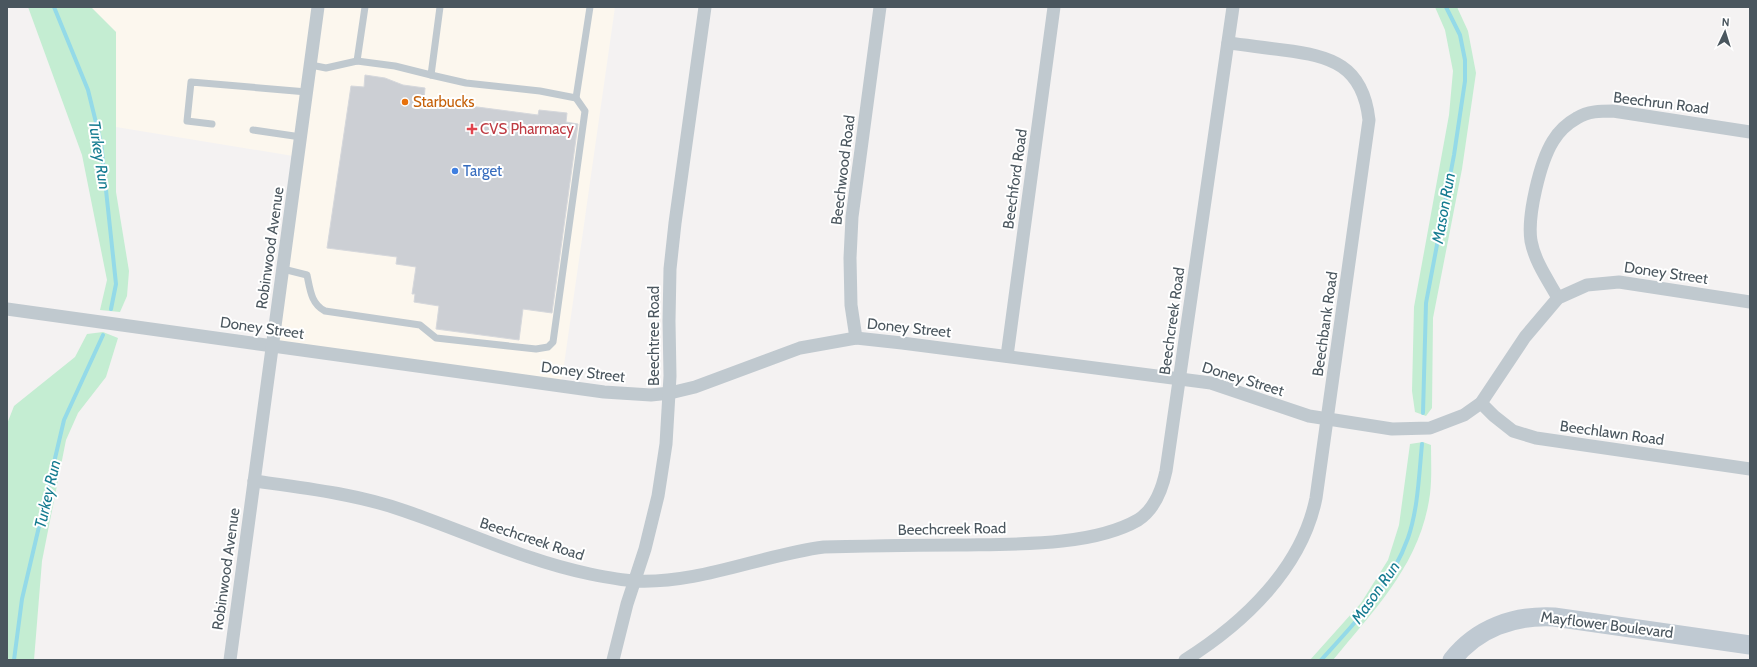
<svg xmlns="http://www.w3.org/2000/svg" width="1757" height="667" viewBox="0 0 1757 667" font-family="Cabin,sans-serif">
<style>
.commercial{fill:#fcf7ee}
.green{fill:#c4edd2}
.lines{fill:none;stroke-linecap:round;stroke-linejoin:round}
.stream{stroke:#94dae8;stroke-width:4}
.building{fill:#cccfd4;stroke:#d6d8dc}
.lane{stroke:#c0c9cf;stroke-width:7}
.street{stroke:#c0c9cf;stroke-width:13}
.secondary{stroke:#bfc9d2;stroke-width:19}
.food-dot{fill:#e8710a;stroke:#fff;stroke-width:1.5}
.health-dot{fill:#e0444e;stroke:#fff;stroke-width:1.5}
.shop-dot{fill:#3f7fe0;stroke:#fff;stroke-width:1.5}
.labels{text-anchor:middle;stroke-width:4;stroke-linejoin:round;paint-order:stroke}
.food-label{font-size:15px;fill:#c56008;stroke:#fff;text-anchor:start}
.street-label{font-size:15px;fill:#4a565e;stroke:#fff}
.health-label{font-size:15px;fill:#be3a42;stroke:#fff;text-anchor:start}
.shop-label{font-size:15px;fill:#366cbe;stroke:#fff;text-anchor:start}
.water-label{font-size:16px;font-style:italic;fill:#147b90;stroke:#fff}
</style>
<rect width="100%" height="100%" fill="#f4f2f2"/>
<!-- commercial -->
<path class="commercial" d="M91,7H615L561,386L274,344L299,157L116,127V32Z"/>
<!-- green -->
<g class="green">
<path d="M28,7H91L116,32V192L129,271L127,296L120,312L100,310L107,280L82,155Z"/>
<path d="M1435,7H1457L1468,31L1476,73L1462,169L1433,318L1432,408L1426,416L1415,412L1412,391L1414,307L1449,115L1453,71L1445,30Z"/>
<path d="M103,332L118,338L106,377L78,413L66,440L42,561L34,660H7V424L14,406L75,357L87,334Z"/>
<path d="M1423,442L1431,445C1431,461 1432,478 1430,494C1421,563 1375,609 1333,660H1310L1361,603L1388,560L1399,525L1410,444Z"/>
</g>
<g class="lines">
<!-- stream -->
<g class="stream">
<path d="M54,7L88,90L101,143L116,284L111,309"/>
<path d="M1423,413L1426,303L1454,155L1465,81V60L1460,35L1446,7"/>
<path d="M14,660L22,599L64,420L103,335"/>
<path d="M1321,660C1354,624 1391,586 1408,538C1418,509 1419,475 1422,444"/>
</g>
</g>
<!-- building -->
<path class="building" d="M365,75L385,78L403,85L425,88L424,100L538,115L539,110L567,113L566,122L578,124L552,313L523,309L519,340L436,329L439,306L414,302L415,294H412L416,267L396,264L397,257L327,248L351,86L364,87Z"/>
<g class="lines">
<!-- lane -->
<g class="lane">
<path d="M357,61L365,7"/>
<path d="M311,65L326,68L357,61L395,66L431,75L440,7"/>
<path d="M576,98L590,7"/>
<path d="M212,124L187,121L191,82L307,92"/>
<path d="M253,130L301,137"/>
<path d="M283,269L307,275C310,289 311,304 325,311L420,325L436,338L536,349L548,347L553,342L585,111L576,98L540,91L466,83L431,75"/>
</g>
<!-- street -->
<g class="street">
<path d="M1558,298C1548,280 1535,262 1531,241C1527,216 1540,162 1553,141C1559,131 1568,123 1577,118C1588,111 1601,111 1613,111L1750,132"/>
<path d="M7,309L604,392L651,395L670,393L695,387L800,348L856,338L902,343L1211,383L1309,416L1392,429L1430,428L1464,415L1481,403L1525,337L1558,298L1587,285L1619,282L1750,302"/>
<path d="M856,338L851,305L850,258L852,217L880,7"/>
<path d="M1007,356L1054,7"/>
<path d="M1481,403L1494,416L1513,431L1536,438L1750,469"/>
<path d="M254,481C305,488 357,494 405,511C467,532 526,561 590,574C605,577 620,580 635,581C700,584 761,555 824,547C869,546 914,545 958,545C1011,544 1091,547 1138,520C1155,509 1162,490 1166,471L1233,7"/>
<path d="M230,660L318,7"/>
<path d="M613,660L627,604L645,549L658,496L666,444L670,376L669,321L670,269L675,223L705,7"/>
<path d="M1185,660C1244,623 1302,568 1316,498L1369,120C1363,65 1331,56 1283,50C1265,48 1246,45 1228,43"/>
</g>
<!-- secondary -->
<path class="secondary" d="M1452,660C1477,628 1514,615 1554,617L1750,645"/>
</g>
<!-- markers -->
<circle class="food-dot" cx="405" cy="102" r="4"/>
<path class="health-dot" d="M470 123h4v4h4v4h-4v4h-4v-4h-4v-4h4z"/>
<circle class="shop-dot" cx="455" cy="171" r="4"/>
<g class="labels">
<!-- food labels -->
<g class="food-label">
<text x="413" y="107">Starbucks</text>
</g>
<!-- street labels -->
<g class="street-label">
<text transform="translate(1661 103) rotate(7)" y="5">Beechrun Road</text>
<text transform="translate(843 170) rotate(-83)" y="5">Beechwood Road</text>
<text transform="translate(1015 179) rotate(-82)" y="5">Beechford Road</text>
<text transform="translate(270 248) rotate(-82)" y="5">Robinwood Avenue</text>
<text transform="translate(1666 273) rotate(8)" y="5">Doney Street</text>
<text transform="translate(1172 321) rotate(-82)" y="5">Beechcreek Road</text>
<text transform="translate(1325 324) rotate(-82)" y="5">Beechbank Road</text>
<text transform="translate(262 328) rotate(8)" y="5">Doney Street</text>
<text transform="translate(909 328) rotate(6)" y="5">Doney Street</text>
<text transform="translate(654 336) rotate(-90)" y="5">Beechtree Road</text>
<text transform="translate(583 372) rotate(7)" y="5">Doney Street</text>
<text transform="translate(1243 379) rotate(17)" y="5">Doney Street</text>
<text transform="translate(1612 433) rotate(8)" y="5">Beechlawn Road</text>
<text transform="translate(952 529) rotate(-1)" y="5">Beechcreek Road</text>
<text transform="translate(532 539) rotate(18)" y="5">Beechcreek Road</text>
<text transform="translate(226 569) rotate(-82)" y="5">Robinwood Avenue</text>
<text transform="translate(1607 625) rotate(7)" y="5">Mayflower Boulevard</text>
</g>
<!-- health labels -->
<g class="health-label">
<text x="480" y="134">CVS Pharmacy</text>
</g>
<!-- shop labels -->
<g class="shop-label">
<text x="463" y="176">Target</text>
</g>
<!-- water labels -->
<g class="water-label">
<text transform="translate(100 155) rotate(81)" y="6">Turkey Run</text>
<text transform="translate(1443 208) rotate(-80)" y="6">Mason Run</text>
<text transform="translate(47 494) rotate(-77)" y="6">Turkey Run</text>
<text transform="translate(1375 592) rotate(-55)" y="6">Mason Run</text>
</g>
</g>
<!-- border -->
<rect width="1757" height="667" fill="none" stroke="#4a565e" stroke-width="16"/>
<!-- north arrow -->
<g transform="translate(1725 32) rotate(4)" stroke="#ffffff" stroke-width="3" paint-order="stroke">
<path d="M0-3L7 15L0 10L-7 15Z" fill="#4a565e"/>
<text y="-6" font-size="11" font-weight="bold" text-anchor="middle" fill="#4a565e">N</text>
</g>
</svg>
